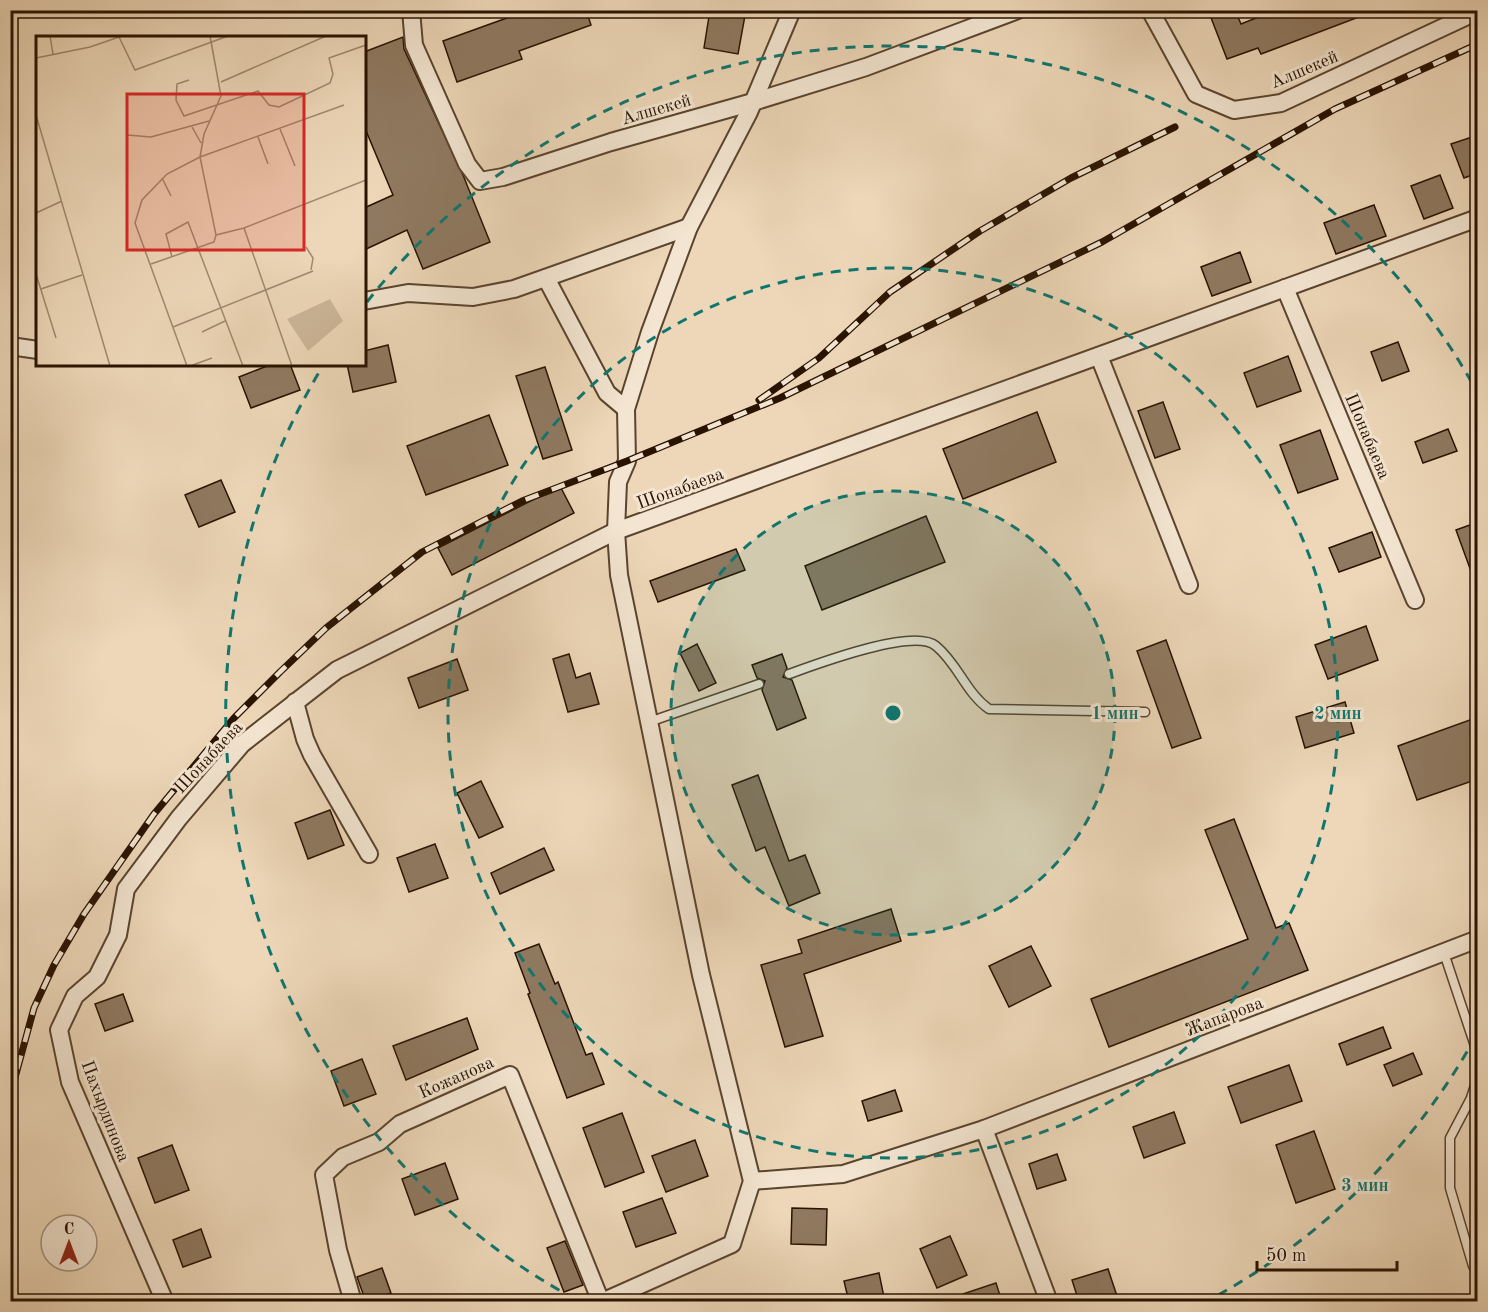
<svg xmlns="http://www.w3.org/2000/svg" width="1488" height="1312" viewBox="0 0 1488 1312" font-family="'Old Standard TT',serif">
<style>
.building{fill:#8f7960;stroke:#291300;stroke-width:1.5}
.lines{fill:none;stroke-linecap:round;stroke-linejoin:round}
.lane-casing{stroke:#5a442e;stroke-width:11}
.street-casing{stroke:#5a442e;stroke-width:20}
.lane{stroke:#f3e5d1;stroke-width:8}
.street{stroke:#f3e5d1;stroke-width:16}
.rail-casing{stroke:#291300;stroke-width:7}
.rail{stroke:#f3e5d1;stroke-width:4.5;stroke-dasharray:14;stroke-linecap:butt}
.ring{fill:none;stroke:#0f766e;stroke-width:3;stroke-dasharray:10 8}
.labels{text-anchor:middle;stroke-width:6;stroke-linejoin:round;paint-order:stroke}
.street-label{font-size:18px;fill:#291300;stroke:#f3e5d1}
.inset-road{fill:none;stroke:#9f896e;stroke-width:1.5}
.view{fill:#d62828;fill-opacity:0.15;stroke:#d62828;stroke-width:3}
.inset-edge{fill:none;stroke:#291300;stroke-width:3}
.centre{fill:#0f766e;stroke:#f3e5d1;stroke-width:3}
.ring-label{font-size:18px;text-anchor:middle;font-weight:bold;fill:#0f766e;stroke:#f3e5d1;stroke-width:6;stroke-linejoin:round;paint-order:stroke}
</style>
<rect width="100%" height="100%" fill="#edd7b8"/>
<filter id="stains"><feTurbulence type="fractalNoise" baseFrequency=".00333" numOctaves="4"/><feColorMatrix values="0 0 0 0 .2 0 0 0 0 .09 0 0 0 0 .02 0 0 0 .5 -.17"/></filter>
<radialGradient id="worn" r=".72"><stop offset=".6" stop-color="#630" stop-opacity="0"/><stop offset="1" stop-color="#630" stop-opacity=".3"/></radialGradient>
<!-- building -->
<g class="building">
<path d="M529,10H586L591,25L519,51L522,59L457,82L443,41Z"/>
<path d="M710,10H746L738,54L704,48Z"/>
<path d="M1208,10H1235L1241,24L1276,10L1372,12L1261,54L1258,48L1227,59Z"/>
<path d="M403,37L404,49L463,175L490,242L423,269L407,230L364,250V208L393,195L364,126V52Z"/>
<path d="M1478,135V173L1464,178L1451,144Z"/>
<path d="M1440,175L1453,208L1424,219L1411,186Z"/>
<path d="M1374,205L1386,236L1336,254L1324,223Z"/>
<path d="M1240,252L1251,282L1212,296L1201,267Z"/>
<path d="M1398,342L1409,371L1382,381L1371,352Z"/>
<path d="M388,345L396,382L353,392L347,364H364V351Z"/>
<path d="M1288,356L1301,391L1257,407L1244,373Z"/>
<path d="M272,364H290L300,390L251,408L239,377Z"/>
<path d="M545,367L572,450L543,459L516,376Z"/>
<path d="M1163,402L1180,449L1155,458L1138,411Z"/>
<path d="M1037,412L1056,462L963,499L943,449Z"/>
<path d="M489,415L508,465L426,495L407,446Z"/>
<path d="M1448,429L1457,451L1423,463L1415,442Z"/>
<path d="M1320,430L1338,479L1298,493L1280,445Z"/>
<path d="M221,480L235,512L199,527L185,495Z"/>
<path d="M560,486L574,513L452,575L438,548Z"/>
<path d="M926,516L945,562L822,610L805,566Z"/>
<path d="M1478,522V584L1476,585L1456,530Z"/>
<path d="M1372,532L1381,557L1339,572L1329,548Z"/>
<path d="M736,549L745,570L658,602L650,581Z"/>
<path d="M1366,626L1378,660L1328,679L1315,645Z"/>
<path d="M1166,640L1201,738L1172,748L1137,651Z"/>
<path d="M697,644L716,683L699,691L680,653Z"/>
<path d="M569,654L576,678L590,673L599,704L568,712L553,659Z"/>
<path d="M782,654L787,668L783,677L792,680L806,718L777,730L762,690L765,681L757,678L752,665Z"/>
<path d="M457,659L468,690L419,708L408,678Z"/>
<path d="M1345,702L1354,733L1305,748L1296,717Z"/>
<path d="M1478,717V779L1417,800L1398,746Z"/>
<path d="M758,775L789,861L805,855L820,893L789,906L765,847L756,851L732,785Z"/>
<path d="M481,781L503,827L479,838L457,793Z"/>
<path d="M330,810L344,845L308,859L295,823Z"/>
<path d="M1234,819L1276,928L1289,923L1308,970L1109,1047L1091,999L1248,939L1205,830Z"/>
<path d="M435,844L448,878L409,892L397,858Z"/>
<path d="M544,848L554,870L500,894L491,873Z"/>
<path d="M891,909L901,941L804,974L823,1036L785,1047L761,965L802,953L798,940Z"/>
<path d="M539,944L555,984L558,982L586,1055L592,1053L604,1084L567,1098L528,994L530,993L515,953Z"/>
<path d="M1031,946L1051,986L1009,1007L989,966Z"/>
<path d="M123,994L133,1021L105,1031L95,1004Z"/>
<path d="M467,1018L478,1049L406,1080L393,1046Z"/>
<path d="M1383,1027L1391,1048L1347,1065L1339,1044Z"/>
<path d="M1413,1053L1422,1074L1393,1086L1384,1065Z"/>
<path d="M362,1059L376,1094L344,1106L331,1071Z"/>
<path d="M1289,1065L1302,1101L1241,1123L1228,1087Z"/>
<path d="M895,1090L902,1111L868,1121L862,1101Z"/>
<path d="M1174,1112L1185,1143L1144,1158L1133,1127Z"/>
<path d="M622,1113L644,1172L605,1187L583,1128Z"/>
<path d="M1314,1131L1335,1189L1296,1203L1276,1145Z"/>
<path d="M695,1140L708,1176L666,1192L652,1156Z"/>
<path d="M172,1145L189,1190L155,1203L138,1158Z"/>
<path d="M1057,1154L1066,1180L1037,1189L1029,1164Z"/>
<path d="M445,1163L458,1199L415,1215L402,1179Z"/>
<path d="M662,1198L676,1233L636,1247L623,1212Z"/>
<path d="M792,1208L827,1209L826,1245L791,1244Z"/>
<path d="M201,1229L211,1257L183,1267L173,1240Z"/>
<path d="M950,1236L967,1275L937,1288L920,1249Z"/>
<path d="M565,1241L583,1285L564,1292L547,1248Z"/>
<path d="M382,1268L391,1293L366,1302L357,1277Z"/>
<path d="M1108,1269L1119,1302H1079L1072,1280Z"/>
<path d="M879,1273L885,1302H849L844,1281Z"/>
<path d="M996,1283L1002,1302H949L948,1299Z"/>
</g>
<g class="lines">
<defs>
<g id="lane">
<path d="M789,674C817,664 914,627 936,646C958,664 966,693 989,709L1145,712"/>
<path d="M649,722L759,684"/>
<path d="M1444,953L1478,1055"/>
<path d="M1478,1076L1471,1098L1450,1138V1188L1473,1266L1478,1271"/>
</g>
<g id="street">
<path d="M411,10L414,45L467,164L480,181L503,177L611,142L753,102L866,67L1018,10"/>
<path d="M1150,10L1196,94L1234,110L1281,103L1478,11"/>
<path d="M546,278L607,393L626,409"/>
<path d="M1285,288L1415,600"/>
<path d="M364,301L408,293L473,297L514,289L689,227"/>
<path d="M10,346L38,350"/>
<path d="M1099,356L1189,585"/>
<path d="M295,702L305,739L312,755L369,854"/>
<path d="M984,1129L1049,1302"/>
<path d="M752,1181L843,1174L984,1129L1478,939"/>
<path d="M165,1302L70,1082L59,1030L75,996L97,977L118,935L126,889L179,818L242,744L337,670L616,531L1478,218"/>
<path d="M353,1302L338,1250L324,1175L343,1157L379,1142L400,1124L510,1075L601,1302"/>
<path d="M602,1302L732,1244L752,1181L701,975L619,575L616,531L618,482L627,461L626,409L650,332L689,227L749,112L792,10"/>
</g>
</defs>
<!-- lane casing -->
<use href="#lane" class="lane-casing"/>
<!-- street casing -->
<use href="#street" class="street-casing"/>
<!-- lane -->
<use href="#lane" class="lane"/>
<!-- street -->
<use href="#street" class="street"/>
<defs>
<g id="rail">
<path d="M759,400L819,358L890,292L980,231L1071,178L1175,127"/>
<path d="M10,1096L34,1008L54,965L84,914L154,814L234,718L280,672L326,628L422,552L522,501L627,461L780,398L1102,242L1335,109L1478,44"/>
<path d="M10,1271L14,1302"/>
</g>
</defs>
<!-- rail casing -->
<use href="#rail" class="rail-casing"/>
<!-- rail -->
<use href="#rail" class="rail"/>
</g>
<!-- distance rings -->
<circle cx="893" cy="713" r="222" fill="#0f766e" fill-opacity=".12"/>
<g class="ring">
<circle cx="893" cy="713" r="222"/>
<circle cx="893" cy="713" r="445"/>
<path d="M1476 1036A667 667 0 0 1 1211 1299M575 1299A667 667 0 0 1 321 369M367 302A667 667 0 0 1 1476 390"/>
</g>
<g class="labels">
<!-- street labels -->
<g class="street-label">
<text transform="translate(1304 69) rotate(-23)" y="6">Алшекей</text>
<text transform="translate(656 109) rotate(-16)" y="6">Алшекей</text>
<text transform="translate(1368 436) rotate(67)" y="6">Шонабаева</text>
<text transform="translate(680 488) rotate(-20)" y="6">Шонабаева</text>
<text transform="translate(208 757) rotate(-47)" y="6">Шонабаева</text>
<text transform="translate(1224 1016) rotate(-21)" y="6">Жапарова</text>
<text transform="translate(456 1077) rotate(-24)" y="6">Кожанова</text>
<text transform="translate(106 1111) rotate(69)" y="6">Пахырдинова</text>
</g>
</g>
<!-- overview -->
<g transform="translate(36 36)">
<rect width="330" height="330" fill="#edd7b8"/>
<path d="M294,263L307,285L272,315L251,283Z" fill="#ccb699"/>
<path class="inset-road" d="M14,0L17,18M83,1L99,34L192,0M0,22L54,11L86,0M153,44L141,48L140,64L148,80L222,55L233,69L243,71L294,47L297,38L293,22L330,9M185,46L290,0M0,79L74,330M156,91L165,107M244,93L259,130M91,99L115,101L173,85M222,101L232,128M126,142L135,160M0,177L26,165M208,192L256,330M180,199L208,192L330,144M270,211L277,222L275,234M136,221L130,198L152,186L207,330M115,228L178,206L180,199L164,121L168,98L185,60L174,0M0,238L20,302M5,253L46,239M137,291L277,235M166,296L189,285M151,330L99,187L106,164L131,138L164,121L308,69M154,330L176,322"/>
<path class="view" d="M91,58H268V214H91Z"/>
<rect width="330" height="330" class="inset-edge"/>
</g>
<circle cx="893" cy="713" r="9" class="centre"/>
<g class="ring-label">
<text x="1115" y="719">1 мин</text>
<text x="1338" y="719">2 мин</text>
<text x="1365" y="1191">3 мин</text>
</g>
<!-- margin -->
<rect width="1488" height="1312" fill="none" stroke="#edd7b8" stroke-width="36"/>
<rect x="12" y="12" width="1464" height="1288" fill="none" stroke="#291300" stroke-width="3"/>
<rect x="18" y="18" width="1452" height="1276" fill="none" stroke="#291300" stroke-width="1.5"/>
<!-- north arrow -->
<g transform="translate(69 1243)"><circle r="28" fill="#f3e5d1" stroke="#a2917d" stroke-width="1.5"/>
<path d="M0-4.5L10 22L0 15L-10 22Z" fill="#8f2418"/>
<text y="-9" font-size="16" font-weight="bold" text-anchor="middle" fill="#291300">С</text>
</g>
<!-- scale -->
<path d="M1257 1261v9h140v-9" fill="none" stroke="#291300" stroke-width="3"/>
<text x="1266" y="1261" font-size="18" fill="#291300" stroke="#f3e5d1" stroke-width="4.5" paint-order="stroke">50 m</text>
<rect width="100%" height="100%" filter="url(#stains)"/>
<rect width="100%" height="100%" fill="url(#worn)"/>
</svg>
